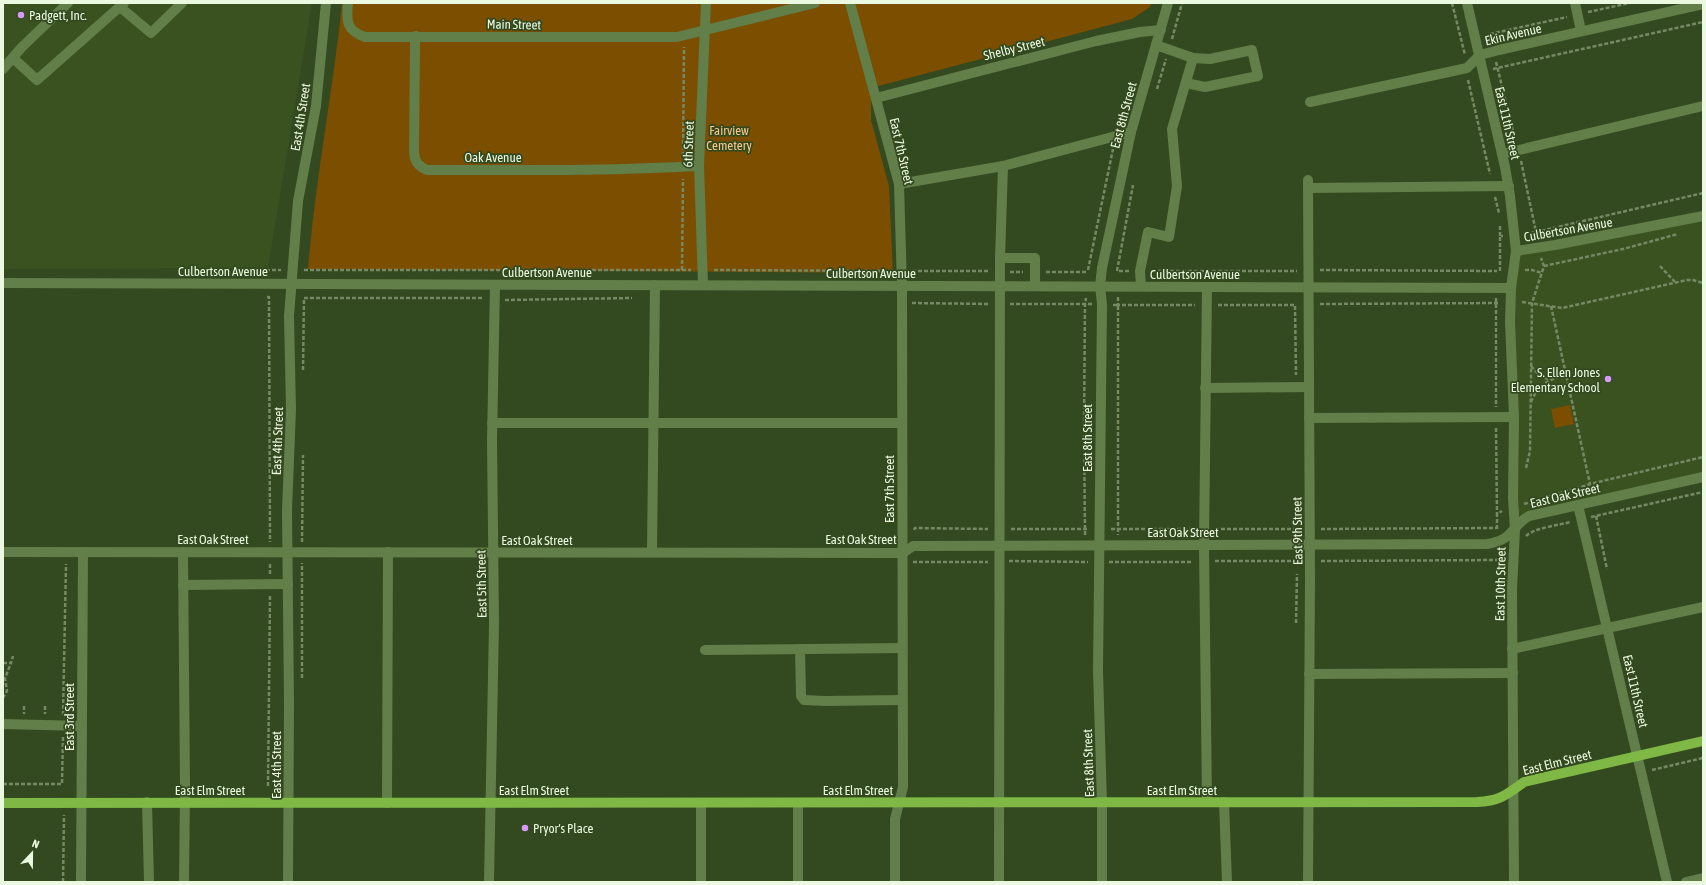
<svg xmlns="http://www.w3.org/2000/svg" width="1706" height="885" viewBox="0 0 1706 885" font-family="'Asap Condensed',sans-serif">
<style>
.built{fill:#395220}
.green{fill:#7b4e00}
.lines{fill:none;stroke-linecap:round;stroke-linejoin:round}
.path{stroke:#768965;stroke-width:2.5;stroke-dasharray:4 2;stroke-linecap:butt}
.minor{stroke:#627e49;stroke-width:10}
.major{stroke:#7fb844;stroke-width:10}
.poi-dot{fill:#d69bfa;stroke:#33491f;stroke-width:1.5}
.labels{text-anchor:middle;stroke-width:3.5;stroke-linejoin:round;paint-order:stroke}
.poi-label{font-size:13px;fill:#ebf9e0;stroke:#33491f;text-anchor:start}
.street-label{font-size:13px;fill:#ebf9e0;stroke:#33491f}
.park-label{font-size:13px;fill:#f8c78b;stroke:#33491f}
</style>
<rect width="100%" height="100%" fill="#33491f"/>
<!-- built -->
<g class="built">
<path d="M3,3H312L268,268L3,269Z"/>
<path d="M1703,213V477L1521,522L1513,498L1510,341L1516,251Z"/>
</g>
<!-- green -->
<g class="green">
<path d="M342,3H1151L1150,7L1132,19L871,88V120L889,186L893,273L308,269C315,180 333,92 342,3Z"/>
<path d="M1570,405L1574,424L1555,428L1551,409Z"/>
</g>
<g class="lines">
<!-- path -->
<g class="path">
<path d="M1452,3L1465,55"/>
<path d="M1588,12L1630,3"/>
<path d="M1490,34L1491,42"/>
<path d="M1490,34L1567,17"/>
<path d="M1172,39L1182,3"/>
<path d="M1496,62L1515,139"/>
<path d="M1493,69L1703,22"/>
<path d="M1468,80L1490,174"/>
<path d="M1157,89L1166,59"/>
<path d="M683,156L684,47"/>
<path d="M1521,161L1536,232L1703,193"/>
<path d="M1495,197L1499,213"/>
<path d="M1526,233L1536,232L1537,238"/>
<path d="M1500,236V224"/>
<path d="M1544,266L1623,249L1678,234"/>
<path d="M1660,266L1675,282"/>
<path d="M254,270H281"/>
<path d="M304,270H691"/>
<path d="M682,270L683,179"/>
<path d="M714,270L891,271"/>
<path d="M1088,270L1113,149"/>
<path d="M1320,270L1497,271"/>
<path d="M1525,270H1532L1542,273"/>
<path d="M912,271H989"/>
<path d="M1129,271H1117L1133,185"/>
<path d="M1152,271H1297"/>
<path d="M1500,271V236H1503"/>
<path d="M1010,272H1023"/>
<path d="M1046,272H1088"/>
<path d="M267,297H269L270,542"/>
<path d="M1118,297V305H1195"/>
<path d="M304,298H484"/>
<path d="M1496,298V407"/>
<path d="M505,300L632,298"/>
<path d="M1522,302L1562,308L1687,280H1693L1703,283"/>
<path d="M912,303L989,304"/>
<path d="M1010,304H1085L1086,298"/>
<path d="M1320,304L1499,303"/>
<path d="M1113,305H1118V535"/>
<path d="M1218,305H1295L1296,375"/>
<path d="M1551,306L1590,484"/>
<path d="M1531,366L1538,374L1549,380"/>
<path d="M303,370L304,298"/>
<path d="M1531,402C1540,379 1558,376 1580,373"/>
<path d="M1496,428L1497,514"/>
<path d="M1526,468L1530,451L1532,303L1544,266L1541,258"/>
<path d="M1524,504L1594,483L1703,457"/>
<path d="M1596,516L1607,569"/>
<path d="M1591,517L1703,492"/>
<path d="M1011,529H1088"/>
<path d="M1111,529H1194"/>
<path d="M1215,529H1298"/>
<path d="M1321,529L1496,528"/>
<path d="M1497,529V514L1502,511"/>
<path d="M914,530L915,528L988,529"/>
<path d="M1085,535L1084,427L1085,304H1092"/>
<path d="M1526,536C1534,528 1559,525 1571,522"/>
<path d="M302,542L303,455"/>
<path d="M1009,561L1088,562"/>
<path d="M1215,561H1298"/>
<path d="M1321,561L1502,560"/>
<path d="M913,562H988"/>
<path d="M1109,562H1192"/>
<path d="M270,574V563"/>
<path d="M1296,623L1297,574"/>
<path d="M3,663H11L13,656"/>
<path d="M302,678V563"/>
<path d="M3,698L7,691L5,678L11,663"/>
<path d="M24,706V714"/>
<path d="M45,706V714"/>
<path d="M63,715L66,564"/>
<path d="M1652,770L1703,758"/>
<path d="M3,784H62L63,736"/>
<path d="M268,786L270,595"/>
<path d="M63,882L64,815"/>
</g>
<!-- minor -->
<g class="minor">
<path d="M348,3C346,22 347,31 365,37H677L815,3"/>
<path d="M850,3L899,184L902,286L903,787L895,819V882"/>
<path d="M1467,3L1505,167L1510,196L1516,251L1511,288L1510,322L1514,417L1513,498L1515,530L1512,589L1514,882"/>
<path d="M1575,3L1581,31"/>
<path d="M120,7L151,33L182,3"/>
<path d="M416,36L415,43L414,152C415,162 418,166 427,170C518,170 609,171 699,166"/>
<path d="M13,58L37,80L124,3"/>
<path d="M3,69L22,47L68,3"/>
<path d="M1186,83L1205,87L1258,76L1252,50L1210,59L1193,58"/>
<path d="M876,98L1096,41L1140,32L1161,30"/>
<path d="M1310,102L1467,68L1480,55L1499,50L1703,4"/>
<path d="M1502,154L1703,106"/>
<path d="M899,184L1003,166L1131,132"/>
<path d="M1308,188L1509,186"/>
<path d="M1516,251L1555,245L1703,216"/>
<path d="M1000,258L1003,166"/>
<path d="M3,283L1511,288"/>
<path d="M703,285L699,166L706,3"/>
<path d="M1141,286L1140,271L1148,232L1169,237L1177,186L1172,129L1193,58L1156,45"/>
<path d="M1207,287L1204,545L1207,802"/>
<path d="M1205,388L1309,387"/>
<path d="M1309,418L1514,417"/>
<path d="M492,423H902"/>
<path d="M1578,505L1667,882"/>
<path d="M3,552L892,553H903L913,546L1487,544C1514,540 1510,527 1529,516L1703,477"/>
<path d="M183,552L185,787L184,882"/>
<path d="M652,552L655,285"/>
<path d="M183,585L288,584"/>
<path d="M800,649L801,696L804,700L825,701L902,700"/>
<path d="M1512,649L1703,607"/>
<path d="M705,650L902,648"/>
<path d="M1309,674L1513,673"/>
<path d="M3,724L82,726"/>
<path d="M147,802L149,882"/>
<path d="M1224,802L1227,882"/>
<path d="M387,803L388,552"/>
<path d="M701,803V882"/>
<path d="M81,882L83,552"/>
<path d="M288,882L289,704L287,510L291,410L289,316L298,201L316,106L326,3"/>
<path d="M489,882L494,623L492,440L495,285"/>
<path d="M798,882V803"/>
<path d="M999,882L1000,258H1035V286"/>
<path d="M1102,882V803L1098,671L1102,304L1100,286L1102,268L1131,132L1168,3"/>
<path d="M1308,882L1310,580L1308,180"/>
<path d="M1686,882L1703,878"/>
</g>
<!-- major -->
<path class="major" d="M3,803L1477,802C1500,801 1506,795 1524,782L1703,741"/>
</g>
<!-- markers -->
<g class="poi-dot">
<circle cx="21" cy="15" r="4"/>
<circle cx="1608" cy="379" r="4"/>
<circle cx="525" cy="828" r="4"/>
</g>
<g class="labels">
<!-- poi labels -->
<g class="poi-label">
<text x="29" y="20">Padgett, Inc.</text>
<text x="1600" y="377" text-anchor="end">S. Ellen Jones<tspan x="1600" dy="15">Elementary School</tspan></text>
<text x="533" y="833">Pryor's Place</text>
</g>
<!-- street labels -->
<g class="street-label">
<text transform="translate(514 24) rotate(1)" y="5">Main Street</text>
<text transform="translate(1513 34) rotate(-13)" y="5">Ekin Avenue</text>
<text transform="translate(1014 48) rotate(-14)" y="5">Shelby Street</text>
<text transform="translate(1123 115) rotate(-75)" y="5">East 8th Street</text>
<text transform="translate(300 117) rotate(-81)" y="5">East 4th Street</text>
<text transform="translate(1508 123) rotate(77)" y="5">East 11th Street</text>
<text transform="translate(688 144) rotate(-88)" y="5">6th Street</text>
<text transform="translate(902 151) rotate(77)" y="5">East 7th Street</text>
<text x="493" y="162">Oak Avenue</text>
<text transform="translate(1568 229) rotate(-10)" y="5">Culbertson Avenue</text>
<text x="223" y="276">Culbertson Avenue</text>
<text x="547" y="277">Culbertson Avenue</text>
<text x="871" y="278">Culbertson Avenue</text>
<text x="1195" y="279">Culbertson Avenue</text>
<text transform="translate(1087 438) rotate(-90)" y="5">East 8th Street</text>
<text transform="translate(277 441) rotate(-88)" y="5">East 4th Street</text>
<text transform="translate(889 489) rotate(-90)" y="5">East 7th Street</text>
<text transform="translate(1565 495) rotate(-13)" y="5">East Oak Street</text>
<text transform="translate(1297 531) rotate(-91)" y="5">East 9th Street</text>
<text x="1183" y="537">East Oak Street</text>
<text x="213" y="544">East Oak Street</text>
<text x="861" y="544">East Oak Street</text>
<text x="537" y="545">East Oak Street</text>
<text transform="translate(481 584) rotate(-91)" y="5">East 5th Street</text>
<text transform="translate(1500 584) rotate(-89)" y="5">East 10th Street</text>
<text transform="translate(1636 691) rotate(77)" y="5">East 11th Street</text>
<text transform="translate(69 717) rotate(-90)" y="5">East 3rd Street</text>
<text transform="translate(1557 762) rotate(-14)" y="5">East Elm Street</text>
<text transform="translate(1088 763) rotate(-92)" y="5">East 8th Street</text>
<text transform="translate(276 765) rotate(-90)" y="5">East 4th Street</text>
<text x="210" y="795">East Elm Street</text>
<text x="534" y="795">East Elm Street</text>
<text x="858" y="795">East Elm Street</text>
<text x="1182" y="795">East Elm Street</text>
</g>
<!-- park labels -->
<g class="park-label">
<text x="729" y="135">Fairview<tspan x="729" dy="15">Cemetery</tspan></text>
</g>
</g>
<!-- border -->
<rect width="1706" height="885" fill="none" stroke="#ebf9e0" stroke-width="8"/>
<!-- north arrow -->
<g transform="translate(32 853) rotate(22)" stroke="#33491f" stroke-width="3" paint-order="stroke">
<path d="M0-3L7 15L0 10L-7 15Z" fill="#ebf9e0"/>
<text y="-6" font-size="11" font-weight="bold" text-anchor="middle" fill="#ebf9e0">N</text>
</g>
</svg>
